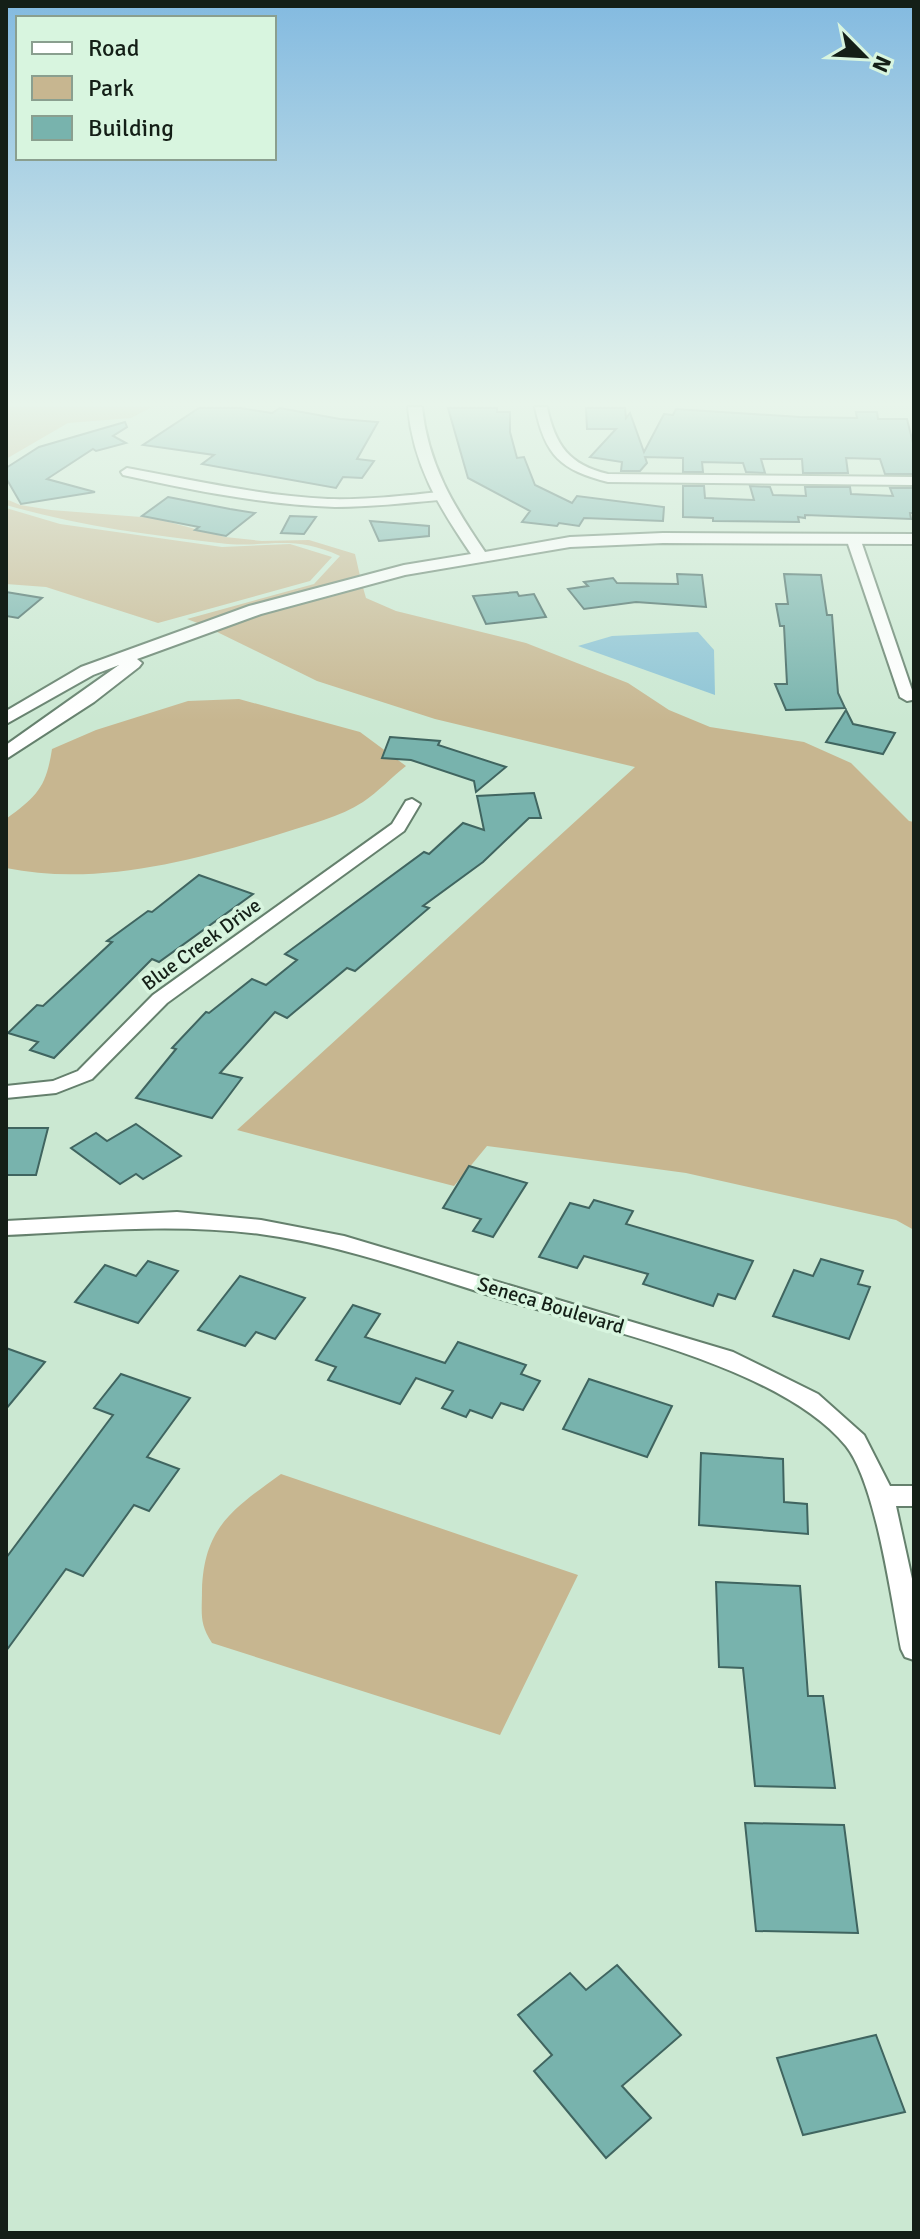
<svg xmlns="http://www.w3.org/2000/svg" width="920" height="2239" viewBox="0 0 920 2239" font-family="Signika,sans-serif">
<style>
.green{fill:#c7b690}
.water{fill:#8cc3d5}
.building{fill:#78b3ad;stroke:#406560;stroke-width:2}
.lines{fill:none;stroke-linecap:round;stroke-linejoin:round}
.minor-casing{stroke:#65806d;stroke-width:4}
.tertiary-casing{stroke:#65806d;stroke-width:4}
.minor{fill:#fff;fill-rule:evenodd}
.tertiary{fill:#fff;fill-rule:evenodd}
.labels{text-anchor:middle;stroke-width:7;stroke-linejoin:round;paint-order:stroke}
.street-label{font-size:20px;fill:#141f17;stroke:#d8f5df}
</style>
<rect width="100%" height="100%" fill="#cbe8d2"/>
<!-- green -->
<g class="green">
<path d="M6,407H152L131,418L68,423L6,459Z"/>
<path d="M6,499L20,505L51,510L154,518L225,537L262,541L309,540L355,554L360,576L256,604L200,624L187,619L314,584L340,556C290,533 266,549 219,543C147,535 75,525 6,505Z"/>
<path d="M6,508L60,524L222,547L290,544L332,557L310,581L158,623L46,587L6,584Z"/>
<path d="M362,584L366,598L396,611L526,643L628,683L669,710L710,727L804,742L851,763L909,821L914,822V1230L896,1220L686,1173L487,1146L454,1186L237,1130L635,767L435,719L317,681L213,630Z"/>
<path d="M239,699L360,732L406,766C392,777 378,792 363,802C340,817 310,824 283,833C196,860 97,887 6,868V819C37,796 46,788 52,749L96,730L188,701Z"/>
<path d="M281,1474L578,1575L500,1735L212,1643C199,1623 202,1614 202,1590C204,1527 233,1509 281,1474Z"/>
</g>
<!-- water -->
<path class="water" d="M698,632L714,650L715,695L578,646L612,636Z"/>
<!-- building -->
<g class="building">
<path d="M199,408H240L272,413L280,408L340,419L378,422L357,459L374,461L362,478L343,477L336,488L202,464L214,455L143,445Z"/>
<path d="M448,408H497V412H510V432L517,458L524,457L535,485L572,503L577,496L664,507L663,521L584,518L579,526L559,523L557,526L522,522L530,511L468,478Z"/>
<path d="M586,408H625L626,418L630,413L644,452L664,414L673,415L676,409L800,417L857,418L856,412H877L878,419H907L914,447V474H885L880,459L846,458L848,473H803L802,459H761L765,473L746,472L743,463L702,462L703,472H683V458L645,457L647,463L640,471H621L622,462L590,457L616,429H587Z"/>
<path d="M125,422L127,427L113,436L126,443L96,451L93,449L47,479L95,492L21,504L6,478V468L39,447Z"/>
<path d="M683,486H704L705,498L754,500L750,486L770,487L773,495L806,496L805,487H850L851,494L893,496L890,488H914V513H910L911,519L805,515V518L798,517L799,522L713,521V518L683,517Z"/>
<path d="M168,497L230,509L255,513L226,536L195,530L199,527L142,516Z"/>
<path d="M290,516L316,517L304,534L281,533Z"/>
<path d="M370,521L429,526V536L379,541Z"/>
<path d="M677,574L702,575L706,607L636,602L584,609L568,589L588,586L584,582L613,578L617,583L678,584Z"/>
<path d="M784,574L821,575L827,615H832L838,693L845,708L786,710L775,684H787L784,626H780L776,604H788Z"/>
<path d="M6,592L42,598L18,618L6,616Z"/>
<path d="M517,592L519,596L534,594L546,617L486,624L473,596Z"/>
<path d="M846,710L853,724L895,733L883,754L826,742Z"/>
<path d="M390,737L440,741L438,745L506,767L476,792L474,781L411,760L382,758Z"/>
<path d="M534,793L541,818H529L483,862L423,906L429,908L355,971L347,968L287,1018L275,1012L220,1073L242,1078L212,1118L136,1098L176,1049L172,1048L206,1012L209,1013L252,979L266,985L297,960L285,954L424,852L429,854L463,823L484,830L477,796Z"/>
<path d="M199,875L253,894L159,962L152,959L54,1058L30,1050L38,1042L8,1033L37,1005L43,1006L112,942L107,941L148,911L152,912Z"/>
<path d="M136,1124L181,1156L143,1179L136,1174L120,1184L71,1148L96,1133L107,1141Z"/>
<path d="M6,1128H48L36,1175H6Z"/>
<path d="M469,1166L527,1183L493,1237L473,1231L481,1219L443,1208Z"/>
<path d="M594,1200L633,1211L626,1224L753,1261L735,1299L718,1294L713,1306L643,1284L648,1274L584,1256L577,1268L539,1257L570,1203L589,1208Z"/>
<path d="M821,1259L863,1271L858,1284L870,1287L849,1339L773,1316L794,1270L813,1276Z"/>
<path d="M148,1261L178,1271L138,1323L75,1302L105,1265L136,1276Z"/>
<path d="M240,1276L305,1298L275,1339L256,1332L245,1346L198,1330Z"/>
<path d="M353,1305L380,1314L365,1337L445,1363L458,1342L526,1365L521,1374L540,1381L523,1410L501,1403L492,1418L470,1410L466,1417L442,1408L453,1391L416,1378L400,1404L328,1380L336,1367L316,1360Z"/>
<path d="M6,1348L45,1362L6,1409Z"/>
<path d="M121,1374L190,1398L147,1457L179,1469L149,1511L134,1505L83,1576L66,1569L6,1651V1558L113,1415L94,1408Z"/>
<path d="M589,1379L672,1406L647,1457L563,1429Z"/>
<path d="M701,1453L783,1459L784,1502L807,1504L808,1534L699,1525Z"/>
<path d="M716,1582L800,1586L808,1696H823L835,1788L755,1786L743,1668L719,1667Z"/>
<path d="M745,1823L844,1825L858,1933L756,1931Z"/>
<path d="M617,1965L681,2035L622,2086L651,2118L606,2158L534,2071L552,2055L518,2015L570,1973L586,1990Z"/>
<path d="M876,2035L905,2112L803,2135L777,2058Z"/>
</g>
<g class="lines">
<defs>
<g id="minor">
<path d="M535,407H547C555,445 569,465 608,474L914,477V485L608,482C561,470 545,456 535,407Z"/>
<path d="M127,468C193,480 261,496 328,499C365,500 402,496 439,492L445,496L439,500C404,503 370,507 335,507C265,505 191,490 123,475L121,472Z"/>
<path d="M853,534L860,538L914,696L912,700L907,701L900,697L846,538Z"/>
<path d="M412,799L420,804L404,831L167,1003L92,1079L56,1093L6,1098V1086L53,1081L78,1071L153,995L392,824L406,801Z"/>
<path d="M177,1212L261,1220L344,1236L733,1352L818,1394L864,1435L890,1486H914V1506H896L914,1588V1660L905,1657L901,1649C891,1598 876,1484 846,1446C781,1367 602,1329 505,1300C424,1275 344,1245 260,1234C175,1223 91,1231 6,1235V1221Z"/>
</g>
<path id="tertiary" d="M408,407H422C428,464 453,505 485,552L570,537L663,533L914,534V544L663,543L570,547L405,575L261,614L137,659L142,663L139,667L94,702L6,759V745L119,665L93,675L6,724V711L81,667L249,606L404,565L471,554C439,507 413,465 408,407Z"/>
</defs>
<!-- minor casing -->
<use href="#minor" class="minor-casing"/>
<!-- tertiary casing -->
<use href="#tertiary" class="tertiary-casing"/>
<!-- minor -->
<use href="#minor" class="minor"/>
<!-- tertiary -->
<use href="#tertiary" class="tertiary"/>
</g>
<!-- sky -->
<linearGradient id="sky" x2="0" y2="1"><stop stop-color="#83bae0"/><stop offset="0.56" stop-color="#e8f5eb"/><stop offset="1" stop-color="#e8f5eb" stop-opacity="0"/></linearGradient>
<rect width="920" height="721" fill="url(#sky)"/>
<g class="labels">
<!-- street labels -->
<g class="street-label">
<text transform="translate(201 944) rotate(-36)" y="7">Blue Creek Drive</text>
<text transform="translate(551 1305) rotate(17)" y="7">Seneca Boulevard</text>
</g>
</g>
<!-- border -->
<rect width="920" height="2239" fill="none" stroke="#141f17" stroke-width="16"/>
<!-- legend -->
<rect x="16" y="16" width="260" height="144" fill="#d8f5df" stroke="#8a9f8f" stroke-width="2"/>
<rect x="32" y="42" width="40" height="12" fill="#ffffff" stroke="#8a9f8f" stroke-width="2"/>
<text x="88" y="56" font-size="24" fill="#141f17">Road</text>
<rect x="32" y="76" width="40" height="24" fill="#c7b690" stroke="#8a9f8f" stroke-width="2"/>
<text x="88" y="96" font-size="24" fill="#141f17">Park</text>
<rect x="32" y="116" width="40" height="24" fill="#78b3ad" stroke="#8a9f8f" stroke-width="2"/>
<text x="88" y="136" font-size="24" fill="#141f17">Building</text>
<!-- north arrow -->
<g transform="translate(864 56) rotate(114)" stroke="#d8f5df" stroke-width="6" paint-order="stroke">
<path d="M0-6L14 30L0 20L-14 30Z" fill="#141f17"/>
<text y="-12" font-size="22" font-weight="bold" text-anchor="middle" fill="#141f17">N</text>
</g>
</svg>
